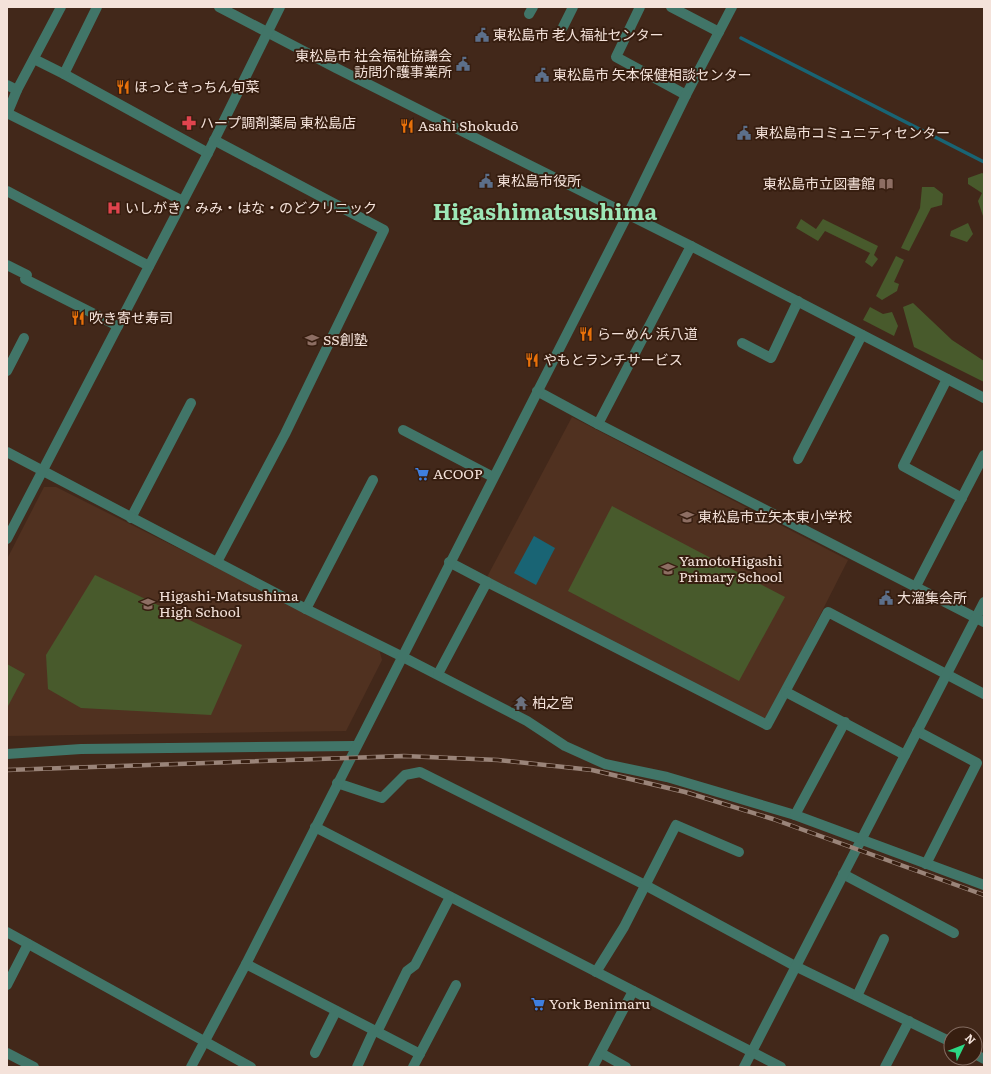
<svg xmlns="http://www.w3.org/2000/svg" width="991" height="1074" viewBox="0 0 991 1074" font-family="Literata,'Noto Sans JP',serif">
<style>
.built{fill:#503120}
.green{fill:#485a2c}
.water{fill:#196474}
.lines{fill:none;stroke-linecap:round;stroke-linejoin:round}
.stream{stroke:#196474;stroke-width:3.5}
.minor{stroke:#417568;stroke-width:10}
.tertiary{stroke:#417568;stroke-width:10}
.rail-casing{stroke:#9a8479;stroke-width:4.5}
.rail{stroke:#371e10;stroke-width:3;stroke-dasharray:9;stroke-linecap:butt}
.labels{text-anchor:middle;stroke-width:4;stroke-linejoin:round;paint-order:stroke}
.poi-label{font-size:14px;fill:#f4e2da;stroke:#371e10;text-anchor:start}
.town-label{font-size:22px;font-weight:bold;fill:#9de7b7;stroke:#371e10}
</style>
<rect width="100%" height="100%" fill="#42281a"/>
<!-- built -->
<g class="built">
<path d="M572,417L848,560L766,721L487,577Z"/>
<path d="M44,487H56L379,649L382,660L346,731L7,736V559Z"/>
</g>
<!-- green -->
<g class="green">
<path d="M982,173L984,174V219L978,201L982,193L968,184V178Z"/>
<path d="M922,187H934L943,194L942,205L931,208L909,251L901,248L920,208Z"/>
<path d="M801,219L816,229L823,219L878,246L874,255L878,259L872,267L865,262L870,253L825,231L818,241L796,228Z"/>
<path d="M968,223L973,234L967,242L950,236L951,231Z"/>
<path d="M896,256L904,260L894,282L899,284L897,291L882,300L876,296Z"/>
<path d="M913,303L952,340L984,361V382L914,347L903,307Z"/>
<path d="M870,307L883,314L892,312L898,326L894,336L863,320Z"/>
<path d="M612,506L785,597L739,681L568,591Z"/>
<path d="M95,575L242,645L211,715L81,708L48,689L46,655Z"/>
<path d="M7,664L25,674L7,708Z"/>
</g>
<!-- water -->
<path class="water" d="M534,536L555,548L536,585L514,573Z"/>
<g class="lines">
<!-- stream -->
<path class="stream" d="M741,38L984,162"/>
<!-- minor -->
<g class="minor">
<path d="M640,7L616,57L686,95"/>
<path d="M671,7L719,32"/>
<path d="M529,14L533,7"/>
<path d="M563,27L573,7"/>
<path d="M34,59L64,74L208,153"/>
<path d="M64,74L97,7"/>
<path d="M7,85L17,90"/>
<path d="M7,113L183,201"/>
<path d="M7,114L17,90L61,7"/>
<path d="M214,140L384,230L285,434L217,562"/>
<path d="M7,191L149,266"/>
<path d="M7,265L27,275L25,279L118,326"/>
<path d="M742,343L771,358L798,301"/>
<path d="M7,371L24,338"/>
<path d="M947,379L903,466L962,498"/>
<path d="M537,391L598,424L984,622"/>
<path d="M598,424L691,246"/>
<path d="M403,430L493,477"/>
<path d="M798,459L862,335"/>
<path d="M131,518L191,403"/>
<path d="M487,582L767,725L828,612L984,694"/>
<path d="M915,588L984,455"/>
<path d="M306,609L373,480"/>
<path d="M401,656L527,721L565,746L605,764L667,777L795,815L984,885"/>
<path d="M438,674L487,582L449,562"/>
<path d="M786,692L905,755"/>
<path d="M917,731L977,763L926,864"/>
<path d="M337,783L382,798L405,775L420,772L645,885L795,966L951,1042"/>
<path d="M795,815L845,722"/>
<path d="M315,827L781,1067"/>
<path d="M843,874L954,933"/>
<path d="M7,932L251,1067"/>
<path d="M246,964L420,1054"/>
<path d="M596,972L624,927L676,825L739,852"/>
<path d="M7,985L28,944"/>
<path d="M857,996L884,939"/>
<path d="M377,1032L407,971L415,965L450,897"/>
<path d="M7,1053L34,1067"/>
<path d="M315,1053L336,1011"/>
<path d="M601,1053L626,1067"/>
<path d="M975,1054L984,1059"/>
<path d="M357,1067L374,1030"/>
<path d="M413,1067L456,985"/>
<path d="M593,1067L633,991"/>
<path d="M744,1067L984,602"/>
<path d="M885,1067L909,1021"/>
</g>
<!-- tertiary -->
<g class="tertiary">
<path d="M219,7L336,68L691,246L984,398"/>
<path d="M7,452L306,609L401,656"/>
<path d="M7,539L208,153L280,7"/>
<path d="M7,754L81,749L355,746"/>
<path d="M191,1067L246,964L628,214L686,95L732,7"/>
</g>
<defs>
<path id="rail" d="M7,770L404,756L498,760L592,770L685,792L773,819L984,895"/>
</defs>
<!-- rail casing -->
<use href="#rail" class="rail-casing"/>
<!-- rail -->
<use href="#rail" class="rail"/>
</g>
<!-- icons -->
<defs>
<symbol id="civic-bare" viewBox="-9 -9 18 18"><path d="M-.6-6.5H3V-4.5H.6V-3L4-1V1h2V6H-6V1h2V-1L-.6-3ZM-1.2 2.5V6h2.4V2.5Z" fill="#5c6f8a" stroke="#371e10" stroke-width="2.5" paint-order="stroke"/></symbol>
<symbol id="restaurant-bare" viewBox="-9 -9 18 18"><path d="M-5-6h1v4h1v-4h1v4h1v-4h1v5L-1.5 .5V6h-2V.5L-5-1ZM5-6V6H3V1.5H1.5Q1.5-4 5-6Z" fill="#e8710a" stroke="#371e10" stroke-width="2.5" paint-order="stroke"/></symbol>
<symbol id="pharmacy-bare" viewBox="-9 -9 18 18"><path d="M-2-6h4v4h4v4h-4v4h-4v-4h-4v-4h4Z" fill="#e0444e" stroke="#371e10" stroke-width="2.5" paint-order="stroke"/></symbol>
<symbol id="library-bare" viewBox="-9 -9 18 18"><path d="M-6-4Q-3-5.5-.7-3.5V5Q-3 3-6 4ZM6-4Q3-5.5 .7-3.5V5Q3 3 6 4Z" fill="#8d6e63" stroke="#371e10" stroke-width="2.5" paint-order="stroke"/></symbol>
<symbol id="hospital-bare" viewBox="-9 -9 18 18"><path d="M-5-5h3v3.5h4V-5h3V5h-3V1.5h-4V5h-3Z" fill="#e0444e" stroke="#371e10" stroke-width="2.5" paint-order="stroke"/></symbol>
<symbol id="school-bare" viewBox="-9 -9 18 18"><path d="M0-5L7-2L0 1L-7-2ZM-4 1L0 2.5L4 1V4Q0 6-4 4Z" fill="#8d6e63" stroke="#371e10" stroke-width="2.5" paint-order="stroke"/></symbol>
<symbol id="supermarket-bare" viewBox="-9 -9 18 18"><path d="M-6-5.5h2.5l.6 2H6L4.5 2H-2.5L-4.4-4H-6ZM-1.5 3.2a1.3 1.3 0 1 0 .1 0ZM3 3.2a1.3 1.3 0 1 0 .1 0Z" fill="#3f7fe0" stroke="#371e10" stroke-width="2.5" paint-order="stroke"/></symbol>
<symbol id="temple-bare" viewBox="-9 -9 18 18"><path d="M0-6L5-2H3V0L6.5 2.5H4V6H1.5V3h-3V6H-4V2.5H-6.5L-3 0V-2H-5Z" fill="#6b7280" stroke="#371e10" stroke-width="2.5" paint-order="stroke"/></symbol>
</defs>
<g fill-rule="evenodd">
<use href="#civic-bare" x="472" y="25" width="20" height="20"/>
<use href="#civic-bare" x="453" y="54" width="20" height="20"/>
<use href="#civic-bare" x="532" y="65" width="20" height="20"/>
<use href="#restaurant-bare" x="113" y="77" width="20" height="20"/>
<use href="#pharmacy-bare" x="179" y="113" width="20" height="20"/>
<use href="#restaurant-bare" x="397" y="116" width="20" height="20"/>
<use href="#civic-bare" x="734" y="123" width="20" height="20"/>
<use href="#civic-bare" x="476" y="171" width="20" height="20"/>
<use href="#library-bare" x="876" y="174" width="20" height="20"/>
<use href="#hospital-bare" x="104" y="198" width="20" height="20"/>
<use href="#restaurant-bare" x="68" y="308" width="20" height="20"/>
<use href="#restaurant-bare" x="576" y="324" width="20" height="20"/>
<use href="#school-bare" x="302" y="330" width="20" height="20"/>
<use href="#restaurant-bare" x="522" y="350" width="20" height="20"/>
<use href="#supermarket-bare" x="412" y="464" width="20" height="20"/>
<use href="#school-bare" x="677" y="507" width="20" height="20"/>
<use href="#school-bare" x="658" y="559" width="20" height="20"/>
<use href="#civic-bare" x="876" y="588" width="20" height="20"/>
<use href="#school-bare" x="138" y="594" width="20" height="20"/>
<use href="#temple-bare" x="511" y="693" width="20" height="20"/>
<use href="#supermarket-bare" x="528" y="994" width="20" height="20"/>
</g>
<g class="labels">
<!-- poi labels -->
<g class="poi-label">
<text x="493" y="40">東松島市 老人福祉センター</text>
<text x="452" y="61" text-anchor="end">東松島市 社会福祉協議会<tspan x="452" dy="16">訪問介護事業所</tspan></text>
<text x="553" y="80">東松島市 矢本保健相談センター</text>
<text x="134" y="92">ほっときっちん旬菜</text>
<text x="200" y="128">ハープ調剤薬局 東松島店</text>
<text x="418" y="131">Asahi Shokudō</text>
<text x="755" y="138">東松島市コミュニティセンター</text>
<text x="497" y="186">東松島市役所</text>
<text x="875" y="189" text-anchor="end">東松島市立図書館</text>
<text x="125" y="213">いしがき・みみ・はな・のどクリニック</text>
<text x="89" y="323">吹き寄せ寿司</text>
<text x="597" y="339">らーめん 浜八道</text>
<text x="323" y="345">SS創塾</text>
<text x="543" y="365">やもとランチサービス</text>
<text x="433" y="479">ACOOP</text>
<text x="698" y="522">東松島市立矢本東小学校</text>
<text x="679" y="566">YamotoHigashi<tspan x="679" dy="16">Primary School</tspan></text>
<text x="159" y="601">Higashi-Matsushima<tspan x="159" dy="16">High School</tspan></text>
<text x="897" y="603">大溜集会所</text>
<text x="532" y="708">柏之宮</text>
<text x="549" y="1009">York Benimaru</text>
</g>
<!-- town labels -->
<g class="town-label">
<text x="545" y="220">Higashimatsushima</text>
</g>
</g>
<!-- border -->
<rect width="991" height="1074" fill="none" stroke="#f4e2da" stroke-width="16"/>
<!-- north arrow -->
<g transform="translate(963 1046) rotate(47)"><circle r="19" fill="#371e10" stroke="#836c61"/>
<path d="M0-3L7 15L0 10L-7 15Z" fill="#2cd884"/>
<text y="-6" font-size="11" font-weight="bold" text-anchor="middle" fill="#f4e2da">N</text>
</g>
</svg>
